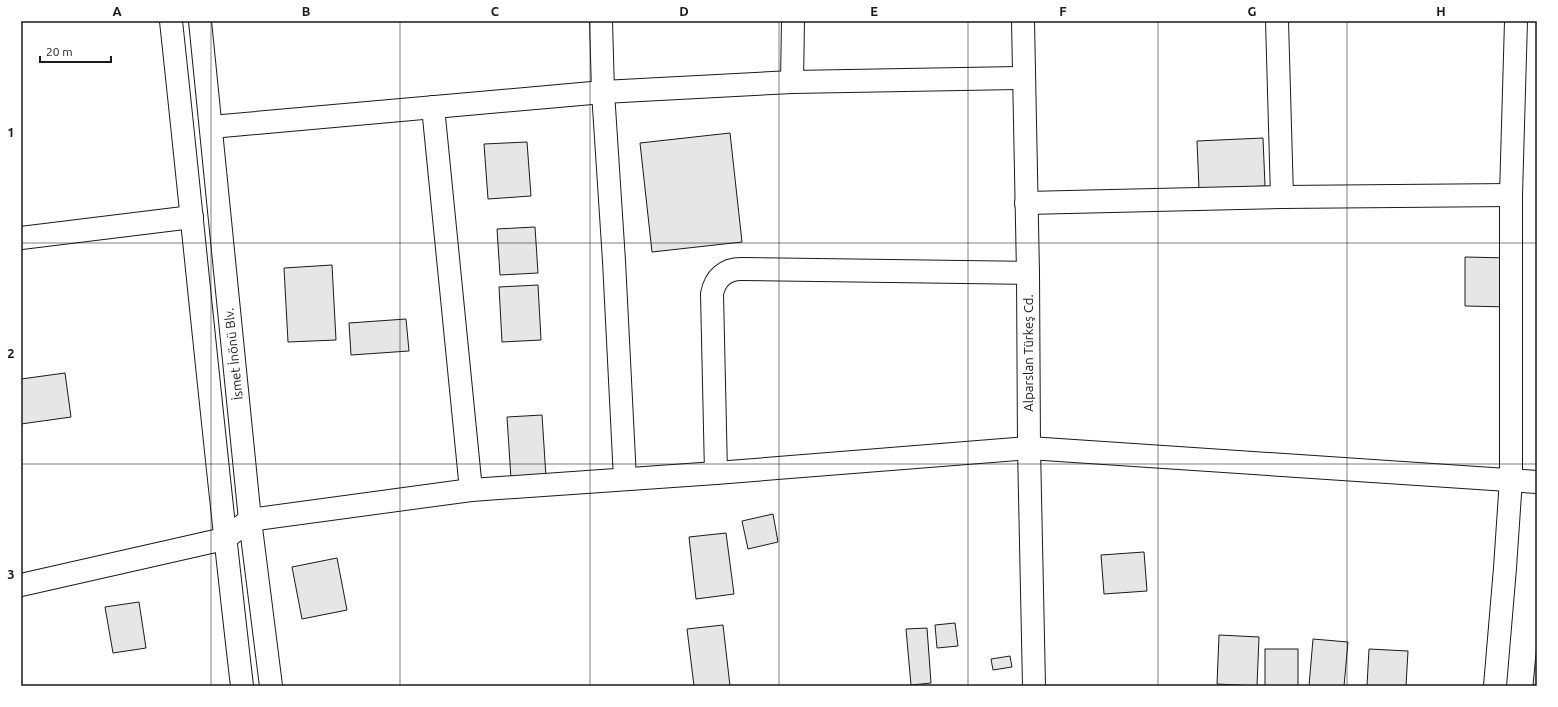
<svg xmlns="http://www.w3.org/2000/svg" width="1558" height="707" viewBox="0 0 1558 707" font-family="Ubuntu,sans-serif">
<style>
.building{fill:#e6e6e6;stroke:#1a1a1a}
.lines{fill:none;stroke-linecap:round;stroke-linejoin:round}
.minor-casing{stroke:#1a1a1a;stroke-width:24}
.minor{stroke:#fff;stroke-width:22}
.grid{fill:none;stroke:#1a1a1a;stroke-width:1;stroke-opacity:0.55}
.labels{text-anchor:middle;stroke-width:3;stroke-linejoin:round;paint-order:stroke}
.street-label{font-size:13px;fill:#1a1a1a;stroke:#fff}
.neatline{fill:none;stroke:#1a1a1a;stroke-width:1.5}
.grid-label{font-size:13px;text-anchor:middle;font-weight:bold;fill:#1a1a1a}
</style>
<rect width="100%" height="100%" fill="#fff"/>
<!-- building -->
<g class="building">
<path d="M730,133L742,242L652,252L640,143Z"/>
<path d="M1263,138L1265,186L1199,189L1197,141Z"/>
<path d="M527,142L531,196L488,199L484,144Z"/>
<path d="M535,227L538,273L500,275L497,229Z"/>
<path d="M1465,257L1509,258V307L1465,306Z"/>
<path d="M332,265L336,340L288,342L284,268Z"/>
<path d="M538,285L541,340L502,342L499,287Z"/>
<path d="M406,319L409,351L351,355L349,323Z"/>
<path d="M65,373L71,417L21,424V379Z"/>
<path d="M542,415L546,477L511,479L507,417Z"/>
<path d="M773,514L778,542L748,549L742,521Z"/>
<path d="M726,533L734,594L696,599L689,537Z"/>
<path d="M1144,552L1147,591L1104,594L1101,555Z"/>
<path d="M337,558L347,610L302,619L292,567Z"/>
<path d="M139,602L146,648L113,653L105,607Z"/>
<path d="M955,623L958,646L937,648L935,625Z"/>
<path d="M723,625L730,686H694L687,629Z"/>
<path d="M927,628L931,683L911,685L906,629Z"/>
<path d="M1219,635L1259,637L1257,686L1217,684Z"/>
<path d="M1313,639L1348,642L1344,686H1309Z"/>
<path d="M1537,644V685H1533Z"/>
<rect x="1265" y="649" width="33" height="37"/>
<path d="M1369,649L1408,651L1406,686H1367Z"/>
<path d="M1010,656L1012,667L993,670L991,659Z"/>
</g>
<g class="lines">
<defs>
<g id="minor">
<path d="M171,21C195,243 216,465 242,686"/>
<path d="M200,21L250,520L271,686"/>
<path d="M601,21L603,92L614,261L625,479"/>
<path d="M1023,21L1028,273L1029,448L1034,686"/>
<path d="M1277,21L1282,197"/>
<path d="M792,82L793,21"/>
<path d="M433,107L471,490"/>
<path d="M211,127L603,92L792,82L1024,78"/>
<path d="M1026,203L1282,197L1511,195"/>
<path d="M21,238L192,217"/>
<path d="M716,473L712,294C715,278 725,269 741,269L1028,273"/>
<path d="M21,585L224,539L250,520L471,490L716,473L1029,448L1537,482"/>
<path d="M1495,686L1505,568L1511,479V195L1516,21"/>
</g>
</defs>
<!-- minor casing -->
<use href="#minor" class="minor-casing"/>
<!-- minor -->
<use href="#minor" class="minor"/>
</g>
<!-- grid -->
<path class="grid" d="M211,21V686M400,21V686M590,21V686M779,21V686M968,21V686M1158,21V686M1347,21V686M21,243H1537M21,464H1537"/>
<g class="labels">
<!-- street labels -->
<g class="street-label">
<text transform="translate(1028 353) rotate(-90)" y="5">Alparslan Türkeş Cd.</text>
<text transform="translate(233 354) rotate(-96)" y="5">İsmet İnönü Blv.</text>
</g>
</g>
<!-- border -->
<rect width="1558" height="707" fill="none" stroke="#ffffff" stroke-width="44"/>
<!-- scale -->
<path d="M40 56v6h71v-6" fill="none" stroke="#1a1a1a" stroke-width="2"/>
<text x="46" y="56" font-size="12" fill="#1a1a1a" stroke="#ffffff" stroke-width="3" paint-order="stroke">20 m</text>
<rect x="22" y="22" width="1514" height="663" class="neatline"/>
<g class="grid-label">
<text x="117" y="16">A</text>
<text x="306" y="16">B</text>
<text x="495" y="16">C</text>
<text x="684" y="16">D</text>
<text x="874" y="16">E</text>
<text x="1063" y="16">F</text>
<text x="1252" y="16">G</text>
<text x="1441" y="16">H</text>
<text x="11" y="137">1</text>
<text x="11" y="358">2</text>
<text x="11" y="579">3</text>
</g>
</svg>
